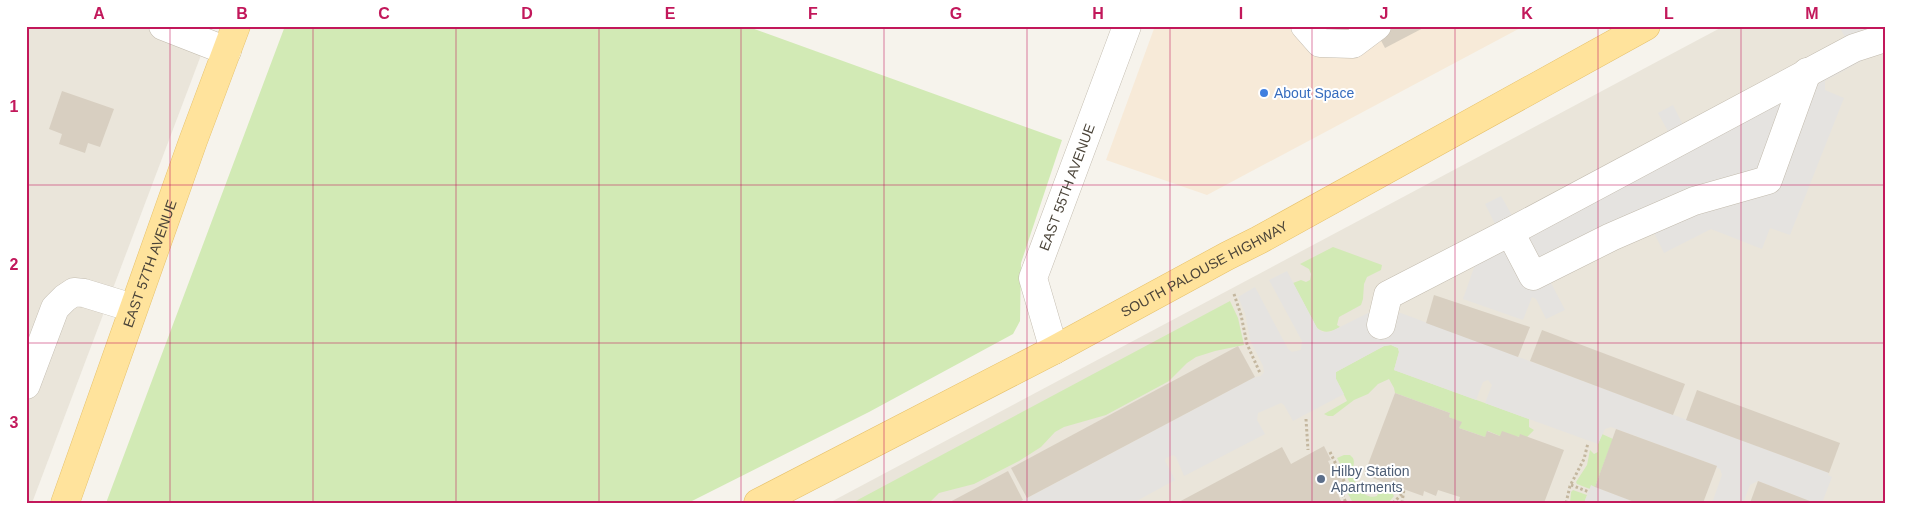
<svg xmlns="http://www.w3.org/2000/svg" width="1911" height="529" viewBox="0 0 1911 529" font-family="Arial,sans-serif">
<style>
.residential{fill:#eae5da}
.commercial{fill:#f7ead8}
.green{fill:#d2eab5}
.parking{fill:#e5e3e0}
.building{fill:#d8cfc1}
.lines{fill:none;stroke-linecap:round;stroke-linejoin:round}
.minor-casing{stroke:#c2bbae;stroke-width:29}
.major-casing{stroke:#e6c16a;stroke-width:29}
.path{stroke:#c4b79f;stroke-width:3;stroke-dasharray:2.5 2.5;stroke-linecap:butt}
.minor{stroke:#fff;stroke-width:28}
.major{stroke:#ffe39c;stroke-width:28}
.grid{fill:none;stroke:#c2185b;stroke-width:1;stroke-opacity:0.55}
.shop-dot{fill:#3f7fe0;stroke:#fff;stroke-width:2}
.service-dot{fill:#5c6f8a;stroke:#fff;stroke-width:2}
.labels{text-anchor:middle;stroke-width:4;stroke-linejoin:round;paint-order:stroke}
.shop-label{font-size:14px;fill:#366cbe;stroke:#fff;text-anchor:start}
.street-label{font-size:14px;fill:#4b4439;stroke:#fff}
.service-label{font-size:14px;fill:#4e5e75;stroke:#fff;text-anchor:start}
.neatline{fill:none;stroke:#c2185b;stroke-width:2}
.grid-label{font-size:16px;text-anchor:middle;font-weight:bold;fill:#c2185b}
</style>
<rect width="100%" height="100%" fill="#f6f3ec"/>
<!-- residential -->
<g class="residential">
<path d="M26,26H212L32,503H26Z"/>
<path d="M1724,26H1885V503H829Z"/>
</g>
<!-- commercial -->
<path class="commercial" d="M1155,26H1524L1207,195L1106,160Z"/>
<!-- green -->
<g class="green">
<path d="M285,26H746L1062,140L1021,263L1020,321L1013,334L869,412L688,503H106Z"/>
<path d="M1333,247L1382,265L1381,270L1367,277L1364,284L1363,299L1361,305L1339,317L1337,325L1340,327C1331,332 1325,334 1317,328L1293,283L1301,280L1306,282L1310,280L1311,274L1309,269L1300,264Z"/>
<path d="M1230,301L1238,318L1244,345L1215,351L1196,357L1187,363L1169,381L1158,387L1106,415L1064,427L1055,432L1041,447L1019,461L974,484L939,493L929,503H852Z"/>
<path d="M1391,345L1398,348L1399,352L1394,370L1529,419V427L1534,430L1527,437L1500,436L1488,431L1485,437L1459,428L1461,422L1449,417L1450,413L1395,393L1394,388L1389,379L1378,384L1368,394L1354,400L1333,416H1328L1324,414L1347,401L1336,379V372L1384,346Z"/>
<path d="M1602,434L1613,439L1595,487L1590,489L1577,484L1576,482L1587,465L1590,450L1594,454L1598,452V444Z"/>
<path d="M1344,455H1350L1353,458C1355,463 1353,465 1353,470C1352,482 1364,501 1377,496L1382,484L1393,489L1392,493L1394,496L1388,503H1353L1347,492L1351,485L1337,458Z"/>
<path d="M1573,490L1587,495L1584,503H1570L1571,492Z"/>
</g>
<!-- parking -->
<g class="parking">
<path d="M1839,26H1862L1876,53L1825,81V90L1844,98L1790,235L1770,228L1762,249L1711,229L1664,253L1653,231L1551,283L1565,310L1546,319L1536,299L1532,297L1523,320L1463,299L1487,231L1496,226L1485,204L1501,196L1514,219L1670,135L1658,113L1673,105L1684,127L1846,39Z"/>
<path d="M1287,271L1317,328L1322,332H1330L1382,306L1829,473L1828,475L1832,477L1822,503H1815L1758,481L1750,485L1743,503H1712L1722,475L1720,469L1716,467L1717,466L1611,427L1605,429L1598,444L1485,403L1492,385L1488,380L1483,382L1476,400L1394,370L1399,352L1398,348L1391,345L1384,346L1336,372V379L1344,394L1293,421L1284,405L1281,403L1258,413L1257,420L1265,434L1184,476L1176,457L1173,455L1166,458L1165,461L1175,480L1133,503H1018L1255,377L1261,376L1264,372L1263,366L1250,340L1245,313L1238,297L1255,287L1288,349L1292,352L1301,350L1302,341L1269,280Z"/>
<path d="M1591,485L1595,487L1637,503H1584Z"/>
</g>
<!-- building -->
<g class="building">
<path d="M1384,26H1427L1385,48L1376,31Z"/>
<path d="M62,91L114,109L100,147L88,143L85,153L59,144L62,134L49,129Z"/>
<path d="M1434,295L1530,327L1518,357L1426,323Z"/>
<path d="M1542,330L1685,384L1673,415L1530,361Z"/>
<path d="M1238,346L1255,377L1027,498L1011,468Z"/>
<path d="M1697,390L1840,443L1829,473L1686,420Z"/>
<path d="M1395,393L1450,413L1449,417L1462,422L1459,428L1485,437L1487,431L1500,436L1502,431L1519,437L1520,434L1564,450L1544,503H1458L1460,497L1438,490L1436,496L1424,491L1423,496L1364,475Z"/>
<path d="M1616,429L1717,466L1703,503H1637L1595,487Z"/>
<path d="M1324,446L1331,460L1328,461L1334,473L1338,471L1345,486L1336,490L1342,503H1177L1282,447L1291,464Z"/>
<path d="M1008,471L1023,500L1018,503H948Z"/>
<path d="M1758,481L1815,503H1750Z"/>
</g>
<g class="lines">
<defs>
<g id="minor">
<path d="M163,26L227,51"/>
<path d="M1305,26L1320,43L1353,44L1377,26"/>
<path d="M1510,232L1533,276L1611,237L1694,201L1768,180L1807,72"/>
<path d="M1381,325L1388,295L1510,232L1854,48L1885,38"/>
<path id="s1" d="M1054,350L1033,278L1127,26"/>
<path d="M26,385L55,308L65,298L74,292L84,293L133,308"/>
</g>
<g id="major">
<path id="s2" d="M65,503L193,141L236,26"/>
<path id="s3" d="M758,503L1054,350L1227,256L1259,240L1646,26"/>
</g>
</defs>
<!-- minor casing -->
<use href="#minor" class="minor-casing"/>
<!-- major casing -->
<use href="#major" class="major-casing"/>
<!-- path -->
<g class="path">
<path d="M1234,294L1241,315L1247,344L1260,373"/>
<path d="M1306,419L1308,450"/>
<path d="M1330,452L1347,487L1341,491L1346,503"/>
<path d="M1571,485L1589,492"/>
<path d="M1393,503L1402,494"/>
<path d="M1402,503L1404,489"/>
<path d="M1566,503L1570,486L1584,459L1588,443"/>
</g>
<!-- minor -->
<use href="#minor" class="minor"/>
<!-- major -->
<use href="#major" class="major"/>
</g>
<!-- grid -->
<path class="grid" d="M170,26V503M313,26V503M456,26V503M599,26V503M741,26V503M884,26V503M1027,26V503M1170,26V503M1312,26V503M1455,26V503M1598,26V503M1741,26V503M26,185H1885M26,343H1885"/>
<!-- markers -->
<circle class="shop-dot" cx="1264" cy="93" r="5"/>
<circle class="service-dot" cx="1321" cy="479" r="5"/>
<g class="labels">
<!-- shop labels -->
<g class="shop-label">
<text x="1274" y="98">About Space</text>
</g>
<!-- street labels -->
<g class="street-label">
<text dy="5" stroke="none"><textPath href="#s1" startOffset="172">EAST 55TH AVENUE</textPath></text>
<text dy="5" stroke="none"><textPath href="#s2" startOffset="254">EAST 57TH AVENUE</textPath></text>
<text dy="5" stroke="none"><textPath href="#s3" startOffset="504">SOUTH PALOUSE HIGHWAY</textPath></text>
</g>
<!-- service labels -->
<g class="service-label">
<text x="1331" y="476">Hilby Station<tspan x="1331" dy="16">Apartments</tspan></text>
</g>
</g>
<!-- border -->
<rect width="1911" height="529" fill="none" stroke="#ffffff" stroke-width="55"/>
<rect x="28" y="28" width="1856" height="474" class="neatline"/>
<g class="grid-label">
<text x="99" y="19">A</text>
<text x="242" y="19">B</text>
<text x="384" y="19">C</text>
<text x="527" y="19">D</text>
<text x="670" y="19">E</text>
<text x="813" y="19">F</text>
<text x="956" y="19">G</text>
<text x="1098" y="19">H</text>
<text x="1241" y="19">I</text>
<text x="1384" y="19">J</text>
<text x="1527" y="19">K</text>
<text x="1669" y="19">L</text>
<text x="1812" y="19">M</text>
<text x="14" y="112">1</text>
<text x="14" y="270">2</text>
<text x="14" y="428">3</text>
</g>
</svg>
